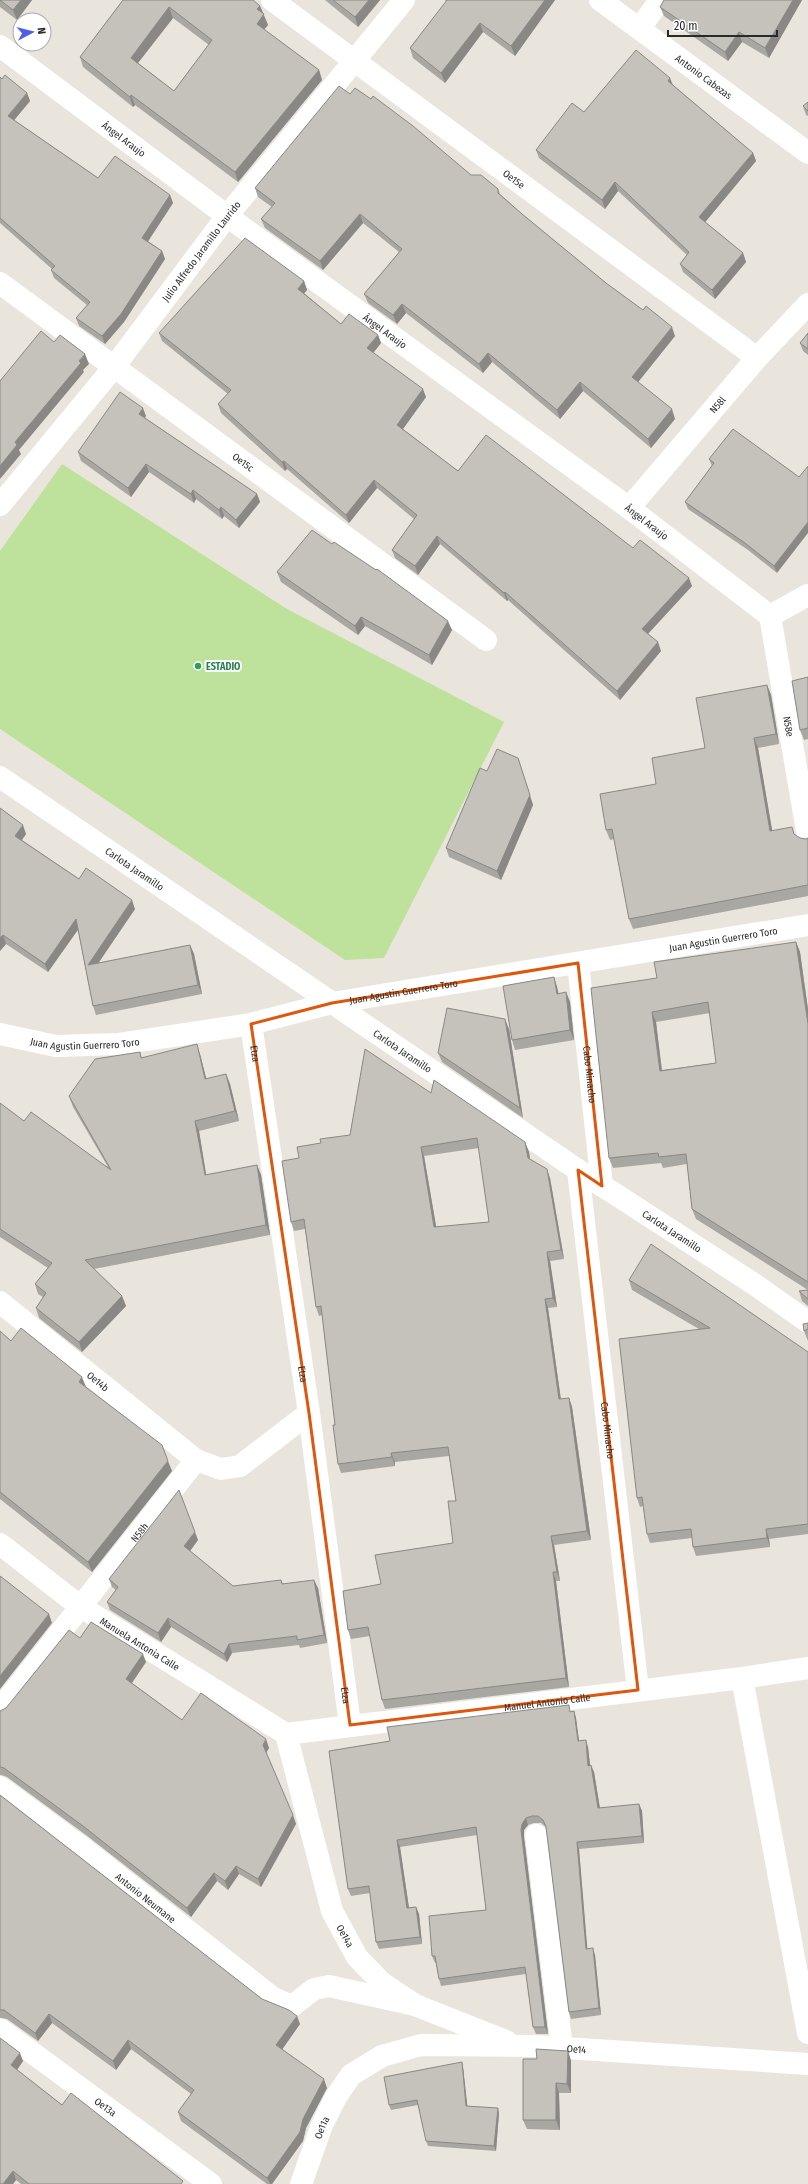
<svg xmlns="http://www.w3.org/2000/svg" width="808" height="2184" viewBox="0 0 808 2184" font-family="'Fira Sans Condensed',sans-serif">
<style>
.pitch{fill:#bee19b}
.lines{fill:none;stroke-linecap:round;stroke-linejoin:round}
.street{stroke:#fff;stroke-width:22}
.secondary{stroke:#fff;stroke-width:22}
.wall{fill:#a9a7a2;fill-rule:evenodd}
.shaded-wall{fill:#8a8884}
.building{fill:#c5c2bc;stroke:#8a8884;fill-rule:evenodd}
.marked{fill:none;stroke:#de570d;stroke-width:3;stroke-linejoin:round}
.leisure-dot{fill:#2e9e5b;stroke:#fff;stroke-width:1.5}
.labels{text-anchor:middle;stroke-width:4;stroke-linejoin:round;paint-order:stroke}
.street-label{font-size:10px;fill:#292929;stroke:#fff}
.leisure-label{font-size:10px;font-weight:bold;fill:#27864d;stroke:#fff;text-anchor:start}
</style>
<rect width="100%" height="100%" fill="#eae5dc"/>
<!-- pitch -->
<path class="pitch" d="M62,464L287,609L504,722L384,958L345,960L0,729V551Z"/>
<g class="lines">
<!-- street -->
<g class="street">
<path id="s1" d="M272,0L757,358"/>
<path id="s2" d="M600,0L808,153"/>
<path d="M640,28L660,0"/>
<path id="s3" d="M0,46L227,216L629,508L770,616"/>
<path id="s4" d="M0,283L486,640"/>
<path id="s5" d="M629,508L757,358L808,304"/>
<path id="s6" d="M770,616L808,837"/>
<path d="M770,616L808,595"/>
<path id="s7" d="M578,963L602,1186"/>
<path id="s8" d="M251,1024L309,1413L350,1725"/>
<path id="s9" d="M0,1034L56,1046L119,1044L251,1024L332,1003L808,925"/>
<path id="s10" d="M578,1170L638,1690"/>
<path id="s11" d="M0,1302L196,1460L221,1469L240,1466L309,1413"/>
<path id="s12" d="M0,1544L81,1607L286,1734"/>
<path d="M742,1678L808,2033"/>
<path id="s13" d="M0,1709L196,1460"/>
<path id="s14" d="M286,1734L742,1678L808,1668"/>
<path id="s15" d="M286,1734L332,1911L357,1957L382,1983L415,2005L506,2041"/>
<path id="s16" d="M0,1787L79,1845L273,1998L292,2006L314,1989L329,1986L415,2005"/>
<path d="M536,1835L562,2048"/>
<path id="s17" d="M0,2029L211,2184"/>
<path id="s18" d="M301,2184L322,2125L336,2097L351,2075L382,2056L421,2045L535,2046L808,2064"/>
</g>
<!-- secondary -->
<g class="secondary">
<path id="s19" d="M0,505L114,367L227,216L404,0"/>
<path id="s20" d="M0,777L578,1170L754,1284L808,1322"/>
</g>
</g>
<!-- wall -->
<g class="wall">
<path d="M0,0H32L17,20L0,7Z"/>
<path d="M123,0L260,6L268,25L264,30L319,70L322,80L238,182L135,105L133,107L83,67L80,57ZM173,18L209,45L174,91L138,63Z"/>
<path d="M325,0H380L358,27Z"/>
<path d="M445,0H555L515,56L483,32L445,83L413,58L410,48L446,2Z"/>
<path d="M802,0L769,58L742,42L728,61L664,16L660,7Z"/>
<path d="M0,77L27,93L30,101L14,120L98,178L170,195L173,203L148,241L162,251L165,259L124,322L105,344L79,326L76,318L87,305L54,278L51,270L52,269L0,223Z"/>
<path d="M670,78L673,85L753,153L756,161L705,222L743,253L746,262L715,299L683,272L680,264L687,255L618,191L605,209L539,158L536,150L584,112Z"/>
<path d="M350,94L471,175L498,189L500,194L522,214L606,283L675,336L638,382L675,419L651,448L583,391L560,419L492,362L483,373L406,313L397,324L368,303L364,294L399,252L363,223L323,270L265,228L261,219L272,207L258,197L255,188Z"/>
<path d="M808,102V116L806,115L803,106Z"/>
<path d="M304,281L307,290L304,293L341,324L378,335L381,343L373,353L426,397L403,429L458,471L633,548L692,586L648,634L661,651L620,700L508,600L507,601L440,544L418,575L395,558L392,550L414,519L377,488L349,523L287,469L285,471L221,413L218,404L228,394L162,341L159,333Z"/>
<path d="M808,333V355L803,351L800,343Z"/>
<path d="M146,416L145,418L257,494L260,502L239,528L224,516L222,519L196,499L194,503L149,472L131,497L81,461L78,452Z"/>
<path d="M733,429L777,573L748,550L688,509L685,502L712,466L709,459Z"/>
<path d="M277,572L452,630L432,665L365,626L358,635L281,582Z"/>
<path d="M808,677V739L804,740L800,730Z"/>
<path d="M767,685L771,695L779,744L758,748L772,831L794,834L800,838L806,839L808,838V896L633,929L629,919L614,839L610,840L606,830L656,784L705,748Z"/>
<path d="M518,758L533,805L501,880L449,857L446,848L487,771Z"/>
<path d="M0,808L26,834L22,840L79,879L135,909L98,963L190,945L194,954L202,994L96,1015L93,1006L78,930L48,972L6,944L0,951Z"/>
<path d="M796,942L800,952L808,1009V1306L802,1301L799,1291L808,1290L696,1219L692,1209L687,1164L663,1168L661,1163L613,1168L609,1158L657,978ZM710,1013L716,1063L662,1070L656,1022Z"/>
<path d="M554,977L557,987L559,994L566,992L570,1002L574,1040L515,1050L512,1040Z"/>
<path d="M509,1029L523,1118L442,1062L438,1053Z"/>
<path d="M140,1052L142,1058L200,1054L206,1079L226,1074L230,1084L239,1121L199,1131L206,1175L257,1165L261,1175L270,1235L94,1269L122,1296L126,1306L82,1352L39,1318L36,1308L43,1297L38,1294L35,1284L48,1268L0,1237V1103L24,1121L108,1167L73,1107L69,1096Z"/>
<path d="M431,1093L525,1142L529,1152L530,1159L550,1178L564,1259L550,1261L557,1307L548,1308L561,1399L569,1398L572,1407L591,1540L554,1545L560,1581H556L569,1687L385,1709L382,1700L370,1636L351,1639L348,1630L381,1584L453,1543L456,1501L449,1456L395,1462V1466L341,1473L338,1464L335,1425L322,1315L319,1316L316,1307L305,1229L294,1231L291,1222L299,1158L321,1143L350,1135ZM479,1148L489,1222L436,1227L424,1156Z"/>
<path d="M629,1280L808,1352V1534L769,1539L770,1547L696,1556L693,1547L692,1538L650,1543L647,1534L643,1506L640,1507L637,1498L699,1329L632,1290Z"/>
<path d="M808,1329V1341L804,1331Z"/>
<path d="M0,1331L11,1341L86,1387L172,1471L92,1572L0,1499Z"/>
<path d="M198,1540L190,1551L233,1586L281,1580L283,1584L318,1588L327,1643L300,1648L299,1645L232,1653L227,1662L171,1627L161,1642L110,1610L107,1602L116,1590L112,1587L109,1579Z"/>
<path d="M80,1638L146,1662L132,1683L182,1720L269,1748L266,1753L296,1824L261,1887L239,1874L228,1890L217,1881L191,1917L86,1835L7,1777L1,1775H0V1711L6,1708Z"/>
<path d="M574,1711L576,1718L579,1741L588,1747L590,1766L594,1772L600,1808L639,1804L642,1811L644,1843L579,1849L587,1949L595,1955L601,2015L571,2019L569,2012L546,1827L541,1823H534L528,1825L524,1830V1837L548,2034H536L533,2027L526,1974L441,1986L439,1979L436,1963H435L432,1956L486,1910L477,1835L400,1847L409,1908L416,1907L419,1914L422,1944L379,1949L376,1942L370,1893L351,1896L348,1889L329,1751Z"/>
<path d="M0,1795L262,1999L300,2024L282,2049L327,2088L306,2128L303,2141L272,2184H267L181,2121L178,2112L191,2094L131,2049L116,2070L52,2023L38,2041L7,2019L0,2018Z"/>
<path d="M0,2038L23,2061L17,2070L62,2105L181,2184H21L16,2180L13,2184H0Z"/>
<path d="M568,2051L571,2061V2093H559L560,2130L527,2129L523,2120L537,2059Z"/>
<path d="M462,2062L463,2067L467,2106L499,2113L496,2151L428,2146L426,2141L418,2105L391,2110L389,2105Z"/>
</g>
<!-- shaded-wall -->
<g class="shaded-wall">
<path d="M21,0H32L17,20L13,10Z"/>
<path d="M369,0H380L358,27L355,17Z"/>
<path d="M545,0H555L515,56L511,46Z"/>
<path d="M793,0H802L769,58L765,48Z"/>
<path d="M260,6L268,25L260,34L257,24V9Z"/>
<path d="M169,7L173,18L134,68L131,58Z"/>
<path d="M480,23L483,32L445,83L441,73Z"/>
<path d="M739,32L742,42L728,61L725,52Z"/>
<path d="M319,70L322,80L238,182L235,172Z"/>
<path d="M670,78L673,87L668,81Z"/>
<path d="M27,93L30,101L11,124L8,116Z"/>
<path d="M131,95L135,105L133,107L130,97Z"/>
<path d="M753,153L756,161L702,226L699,217Z"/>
<path d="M615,182L618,191L605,209L602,200Z"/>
<path d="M170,195L173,203L145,246L142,238Z"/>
<path d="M360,214L363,223L323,270L320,261Z"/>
<path d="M162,251L165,259L124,322L105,344L102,336Z"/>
<path d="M743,253L746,262L715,299L712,290Z"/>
<path d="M304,281L307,290L301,297L298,289Z"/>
<path d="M402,304L406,313L397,324L393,315Z"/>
<path d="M672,327L675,336L635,386L632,377Z"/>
<path d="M378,335L381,343L370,357L367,348Z"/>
<path d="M488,353L492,362L483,373L479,364Z"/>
<path d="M85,354L89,364L83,370L84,372L19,450L21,454L0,479V466L15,442Z"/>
<path d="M580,382L583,391L560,419L557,410Z"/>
<path d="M423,389L426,397L400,433L397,425Z"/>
<path d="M143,408L146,416L142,422L139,414Z"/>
<path d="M672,409L675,419L651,448L648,439Z"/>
<path d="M284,461L287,469L285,471L282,462Z"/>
<path d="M146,464L149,472L131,497L128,488Z"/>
<path d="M374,480L377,488L349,523L346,515Z"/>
<path d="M193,490L196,499L194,503L191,494Z"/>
<path d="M257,494L260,502L239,528L236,520Z"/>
<path d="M221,507L224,516L222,519L219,510Z"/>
<path d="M808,522V533L777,573L774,566Z"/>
<path d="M437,536L440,544L418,575L415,566Z"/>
<path d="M689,578L692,586L645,637L642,629Z"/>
<path d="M505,592L508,600L507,601L504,593Z"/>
<path d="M361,617L365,626L358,635L355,626Z"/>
<path d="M448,621L452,630L432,665L429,655Z"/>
<path d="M658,642L661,651L620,700L617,691Z"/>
<path d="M767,685L771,695L779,744L776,734Z"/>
<path d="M754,738L758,748L774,841L770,831Z"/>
<path d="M518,758L533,805L501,880L497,871Z"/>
<path d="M23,825L26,834L18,845L15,836Z"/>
<path d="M132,900L135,909L91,974L88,965Z"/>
<path d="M76,919L79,928L48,972L45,964Z"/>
<path d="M3,935L6,944L0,951V938Z"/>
<path d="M796,942L800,952L808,1010V1024Z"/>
<path d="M190,945L194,954L202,994L198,985Z"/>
<path d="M554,977L557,987L560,1003L557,994Z"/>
<path d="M566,992L570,1002L574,1040L570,1030Z"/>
<path d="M652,1012L656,1022L663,1081L660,1071Z"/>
<path d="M505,1019L509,1029L523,1118L520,1108Z"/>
<path d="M197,1044L200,1054L209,1089L205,1079Z"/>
<path d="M226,1074L230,1084L239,1121L235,1111Z"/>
<path d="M195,1121L199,1131L208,1186L205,1175Z"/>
<path d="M525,1142L529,1152L531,1167L528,1158Z"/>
<path d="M421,1147L424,1156L438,1237L434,1227Z"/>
<path d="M257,1165L261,1175L270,1235L266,1225Z"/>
<path d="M547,1169L550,1178L564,1259L561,1250Z"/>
<path d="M547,1252L550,1261L557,1307L553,1298Z"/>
<path d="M122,1296L126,1306L82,1352L79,1342Z"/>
<path d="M545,1299L548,1308L562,1408L559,1399Z"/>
<path d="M82,1377L86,1387L79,1382Z"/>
<path d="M569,1398L572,1407L591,1540L587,1531Z"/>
<path d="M391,1453L395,1462V1466L392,1457Z"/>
<path d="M168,1461L172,1471L92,1572L88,1562Z"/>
<path d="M766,1529L769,1539L770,1547L767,1538Z"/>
<path d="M195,1532L198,1540L187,1555L184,1546Z"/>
<path d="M551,1536L554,1545L560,1581L557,1572Z"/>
<path d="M553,1572L556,1581L569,1687L566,1678Z"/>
<path d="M314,1580L318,1588L327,1643L324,1635Z"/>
<path d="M49,1614L52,1623L0,1689V1676Z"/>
<path d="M168,1618L171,1627L161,1642L158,1633Z"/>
<path d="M229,1644L232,1653L227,1662L224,1654Z"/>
<path d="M143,1654L146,1662L129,1687L126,1679Z"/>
<path d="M574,1711L576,1718L580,1748L578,1741Z"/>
<path d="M266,1739L269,1748L266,1753L263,1745Z"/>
<path d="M586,1740L588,1747L591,1773L588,1766Z"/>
<path d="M591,1765L594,1772L601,1815L598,1808Z"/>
<path d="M639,1804L642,1811L644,1843L642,1836Z"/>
<path d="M293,1815L296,1824L261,1887L258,1879Z"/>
<path d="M526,1818L528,1825L524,1830V1837L548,2034L545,2027L521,1830L522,1824Z"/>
<path d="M397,1840L400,1847L410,1915L407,1908Z"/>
<path d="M577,1842L579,1849L588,1956L586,1949Z"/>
<path d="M236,1866L239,1874L228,1890L225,1881Z"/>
<path d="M214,1873L217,1881L191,1917L187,1908Z"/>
<path d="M416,1907L419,1914L422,1944L420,1937Z"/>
<path d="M593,1948L595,1955L601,2015L599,2008Z"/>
<path d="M49,2014L52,2023L38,2041L35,2033Z"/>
<path d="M297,2016L300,2024L279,2054L276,2045Z"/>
<path d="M128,2040L131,2049L116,2070L113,2061Z"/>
<path d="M568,2051L571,2061V2093L567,2084Z"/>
<path d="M20,2053L23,2061L14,2074L11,2065Z"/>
<path d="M462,2062L463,2067L468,2111L466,2106Z"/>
<path d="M324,2079L327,2088L306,2128L303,2141L272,2184H270L267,2178L303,2119Z"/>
<path d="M556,2083L559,2093L560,2130L556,2120Z"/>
<path d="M498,2108L499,2113L496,2151L494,2146Z"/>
<path d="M13,2171L16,2180L13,2184H3Z"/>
</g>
<!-- building -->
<g class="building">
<path d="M0,0H21L13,10Z"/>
<path d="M123,0H253L260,6L257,9L264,14L257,24L319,70L235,172L131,95L130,97L80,57ZM169,7L212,40L174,91L131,58Z"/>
<path d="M333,0H369L355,17Z"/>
<path d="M447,0H545L511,46L480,23L441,73L410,48Z"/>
<path d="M664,0H793L765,48L739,32L725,52L660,7Z"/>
<path d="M636,50L670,78L668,81L753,153L699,217L743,253L712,290L680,264L689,252L615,182L602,200L536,150L572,103L584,112Z"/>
<path d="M5,75L27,93L8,116L98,178L115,156L170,195L142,238L162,251L121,314L102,336L76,318L90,302L51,270L55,266L0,218V77L2,79Z"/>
<path d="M339,86L350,94L355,88L371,99L373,96L413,126L471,175H481L498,189V193L522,214L606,283L643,310L646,306L672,327L632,377L672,409L648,439L580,382L557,410L488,353L479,364L402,304L393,315L364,294L402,249L360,214L320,261L261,219L275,203L255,188Z"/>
<path d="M808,102V111L803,106Z"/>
<path d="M245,238L304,281L298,289L341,324L349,314L378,335L367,348L423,389L397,425L458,471L486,435L633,548L640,540L689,578L642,629L658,642L617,691L505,592L504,593L437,536L415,566L392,550L417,515L374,480L346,515L284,461L282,462L218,404L231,390L159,333Z"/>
<path d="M41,331L54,342L60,335L85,354L79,361L81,363L15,442L17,445L0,466V381Z"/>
<path d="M808,333V349L800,343Z"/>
<path d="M120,392L143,408L139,414L257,494L236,520L221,507L219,510L193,490L191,494L146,464L128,488L78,452Z"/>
<path d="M733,429L799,477L808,466V522L774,566L745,543L685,502L714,463L709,459Z"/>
<path d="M312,530L332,544L334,542L376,570L377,569L448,621L429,655L361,617L355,626L277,572Z"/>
<path d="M808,677V728L800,730L792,681Z"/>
<path d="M767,685L776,734L754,738L770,831L792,827L794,834L800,838L806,839L808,838V885L629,919L612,829L606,830L600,794L656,784L652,758L705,748L696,698Z"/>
<path d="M497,749L518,758L530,795L497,871L446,848L480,768L487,771Z"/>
<path d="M0,808L23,825L15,836L79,879L86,868L132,900L88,965L190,945L198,985L93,1006L76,919L45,964L3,935L0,938Z"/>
<path d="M796,942L808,1024V1282L692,1209L686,1154L659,1157L658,1153L609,1158L591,988L657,978L654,962ZM708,1002L716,1063L660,1071L652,1012Z"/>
<path d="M554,977L557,994L566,992L570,1030L512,1040L503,986Z"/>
<path d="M447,1008L505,1019L520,1108L438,1053Z"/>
<path d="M197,1044L205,1079L226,1074L235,1111L195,1121L205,1175L257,1165L266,1225L85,1260L122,1296L79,1342L36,1308L46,1293L35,1284L52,1263L0,1229V1103L24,1121L31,1112L111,1170L69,1096L95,1059L140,1052L141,1058Z"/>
<path d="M365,1049L431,1093L434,1080L525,1142L528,1158L547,1169L561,1250L547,1252L553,1298L545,1299L559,1399L569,1398L587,1531L551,1536L557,1572H553L566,1678L382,1700L368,1627L348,1630L343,1591L381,1584L375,1555L453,1543L448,1501H456L448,1447L391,1453L392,1457L338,1464L333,1425H335L321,1306L316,1307L304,1219L291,1222L282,1161L299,1158L297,1147L321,1143L320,1139L350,1135ZM477,1138L489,1222L434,1227L421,1147Z"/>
<path d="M651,1244L808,1352V1524L766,1529L767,1538L693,1547L691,1529L647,1534L642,1497L637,1498L619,1339L710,1328L629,1280Z"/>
<path d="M808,1290V1299L799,1291Z"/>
<path d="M808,1323V1329L804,1331L803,1324Z"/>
<path d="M21,1328L82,1377L79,1382L162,1445L168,1461L88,1562L0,1492V1331L11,1341Z"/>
<path d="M179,1490L195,1532L184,1546L233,1586L281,1580L282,1584L314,1580L324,1635L297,1640V1636L229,1644L224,1654L168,1618L158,1633L107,1602L118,1587L109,1579Z"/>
<path d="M0,1576L49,1614L0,1676Z"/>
<path d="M91,1622L143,1654L126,1679L182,1720L201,1693L266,1739L263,1745L293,1815L258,1879L236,1866L225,1881L214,1873L187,1908L83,1826L4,1768L0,1767V1711L6,1708L69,1630L80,1638Z"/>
<path d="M569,1705L570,1712L574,1711L578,1741L586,1740L588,1766L591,1765L598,1808L639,1804L642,1836L577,1842L586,1949L593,1948L599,2008L569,2012L546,1827L543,1820L538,1816H532L526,1818L522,1824L521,1830L545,2027H533L525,1967L439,1979L435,1956H432L429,1916L486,1910L476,1827L397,1840L407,1908L416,1907L420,1937L376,1942L369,1886L348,1889L329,1751L390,1741L387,1727Z"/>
<path d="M0,1795L262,1999L289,2010L297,2016L276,2045L324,2079L303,2119L300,2132L267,2178L178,2112L194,2090L128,2040L113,2061L49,2014L35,2033L4,2010H0Z"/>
<path d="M0,2038L20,2053L11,2065L62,2105L71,2093L183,2181L181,2184H29L13,2171L3,2184H0Z"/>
<path d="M536,2049L568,2051L567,2084L556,2083V2120H523V2059H537Z"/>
<path d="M462,2062L466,2106L498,2108L494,2146L426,2141L417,2100L389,2105L384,2077Z"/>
</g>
<!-- marked area -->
<path class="marked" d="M578,963L602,1186L578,1170L638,1690L350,1725L309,1413L251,1024L332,1003Z"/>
<!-- markers -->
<circle class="leisure-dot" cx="198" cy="666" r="4"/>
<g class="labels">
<!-- street labels -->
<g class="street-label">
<text dy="4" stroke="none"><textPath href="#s2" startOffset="129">Antonio Cabezas</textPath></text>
<text dy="4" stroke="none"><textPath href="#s3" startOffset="155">Ángel Araujo</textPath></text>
<text dy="4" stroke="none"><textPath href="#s1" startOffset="301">Oe15e</textPath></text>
<text dy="4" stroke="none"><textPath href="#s19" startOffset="324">Julio Alfredo Jaramillo Laurido</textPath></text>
<text dy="4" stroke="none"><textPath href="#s3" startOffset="479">Ángel Araujo</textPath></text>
<text dy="4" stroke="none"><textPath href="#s5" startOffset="136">N58l</textPath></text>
<text dy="4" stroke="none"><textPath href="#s4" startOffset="302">Oe15c</textPath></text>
<text dy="4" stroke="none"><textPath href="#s3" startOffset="803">Ángel Araujo</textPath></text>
<text dy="4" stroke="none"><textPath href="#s6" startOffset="112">N58e</textPath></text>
<text dy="4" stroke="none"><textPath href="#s20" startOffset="163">Carlota Jaramillo</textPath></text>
<text dy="4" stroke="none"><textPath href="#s9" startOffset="734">Juan Agustin Guerrero Toro</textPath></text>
<text dy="4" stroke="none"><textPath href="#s9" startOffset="410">Juan Agustin Guerrero Toro</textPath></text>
<text dy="4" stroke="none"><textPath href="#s9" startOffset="86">Juan Agustin Guerrero Toro</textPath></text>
<text dy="4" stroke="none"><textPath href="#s20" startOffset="487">Carlota Jaramillo</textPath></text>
<text dy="4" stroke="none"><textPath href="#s8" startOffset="30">Etza</textPath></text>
<text dy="4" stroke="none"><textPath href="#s7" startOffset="112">Cabo Minacho</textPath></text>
<text dy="4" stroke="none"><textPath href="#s20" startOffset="811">Carlota Jaramillo</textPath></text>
<text dy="4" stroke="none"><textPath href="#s8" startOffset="354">Etza</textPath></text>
<text dy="4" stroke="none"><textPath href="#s11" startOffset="126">Oe14b</textPath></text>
<text dy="4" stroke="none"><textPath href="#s10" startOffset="262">Cabo Minacho</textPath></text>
<text dy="4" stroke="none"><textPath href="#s13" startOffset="225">N58h</textPath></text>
<text dy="4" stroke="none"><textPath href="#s12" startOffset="172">Manuela Antonia Calle</textPath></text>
<text dy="4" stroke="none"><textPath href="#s8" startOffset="678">Etza</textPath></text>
<text dy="4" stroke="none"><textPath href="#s14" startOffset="263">Manuel Antonio Calle</textPath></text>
<text dy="4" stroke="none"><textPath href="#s16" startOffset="183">Antonio Neumane</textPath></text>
<text dy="4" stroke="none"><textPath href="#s15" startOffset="211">Oe14a</textPath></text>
<text dy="4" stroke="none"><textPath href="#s18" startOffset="353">Oe14</textPath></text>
<text dy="4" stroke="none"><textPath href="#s17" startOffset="131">Oe13a</textPath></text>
<text dy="4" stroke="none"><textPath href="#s18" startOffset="60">Oe11a</textPath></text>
</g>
<!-- leisure labels -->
<g class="leisure-label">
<text x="206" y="670">ESTADIO</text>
</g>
</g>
<!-- north arrow -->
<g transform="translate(32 32) rotate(83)"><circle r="19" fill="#ffffff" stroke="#a9a9a9"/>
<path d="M0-3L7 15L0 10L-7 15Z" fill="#4e5fe6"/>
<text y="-6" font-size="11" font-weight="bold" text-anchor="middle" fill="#292929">N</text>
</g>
<!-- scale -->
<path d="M668 30v6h109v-6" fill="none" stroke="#292929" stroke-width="2"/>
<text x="674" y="30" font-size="12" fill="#292929" stroke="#ffffff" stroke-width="3" paint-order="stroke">20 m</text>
</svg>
